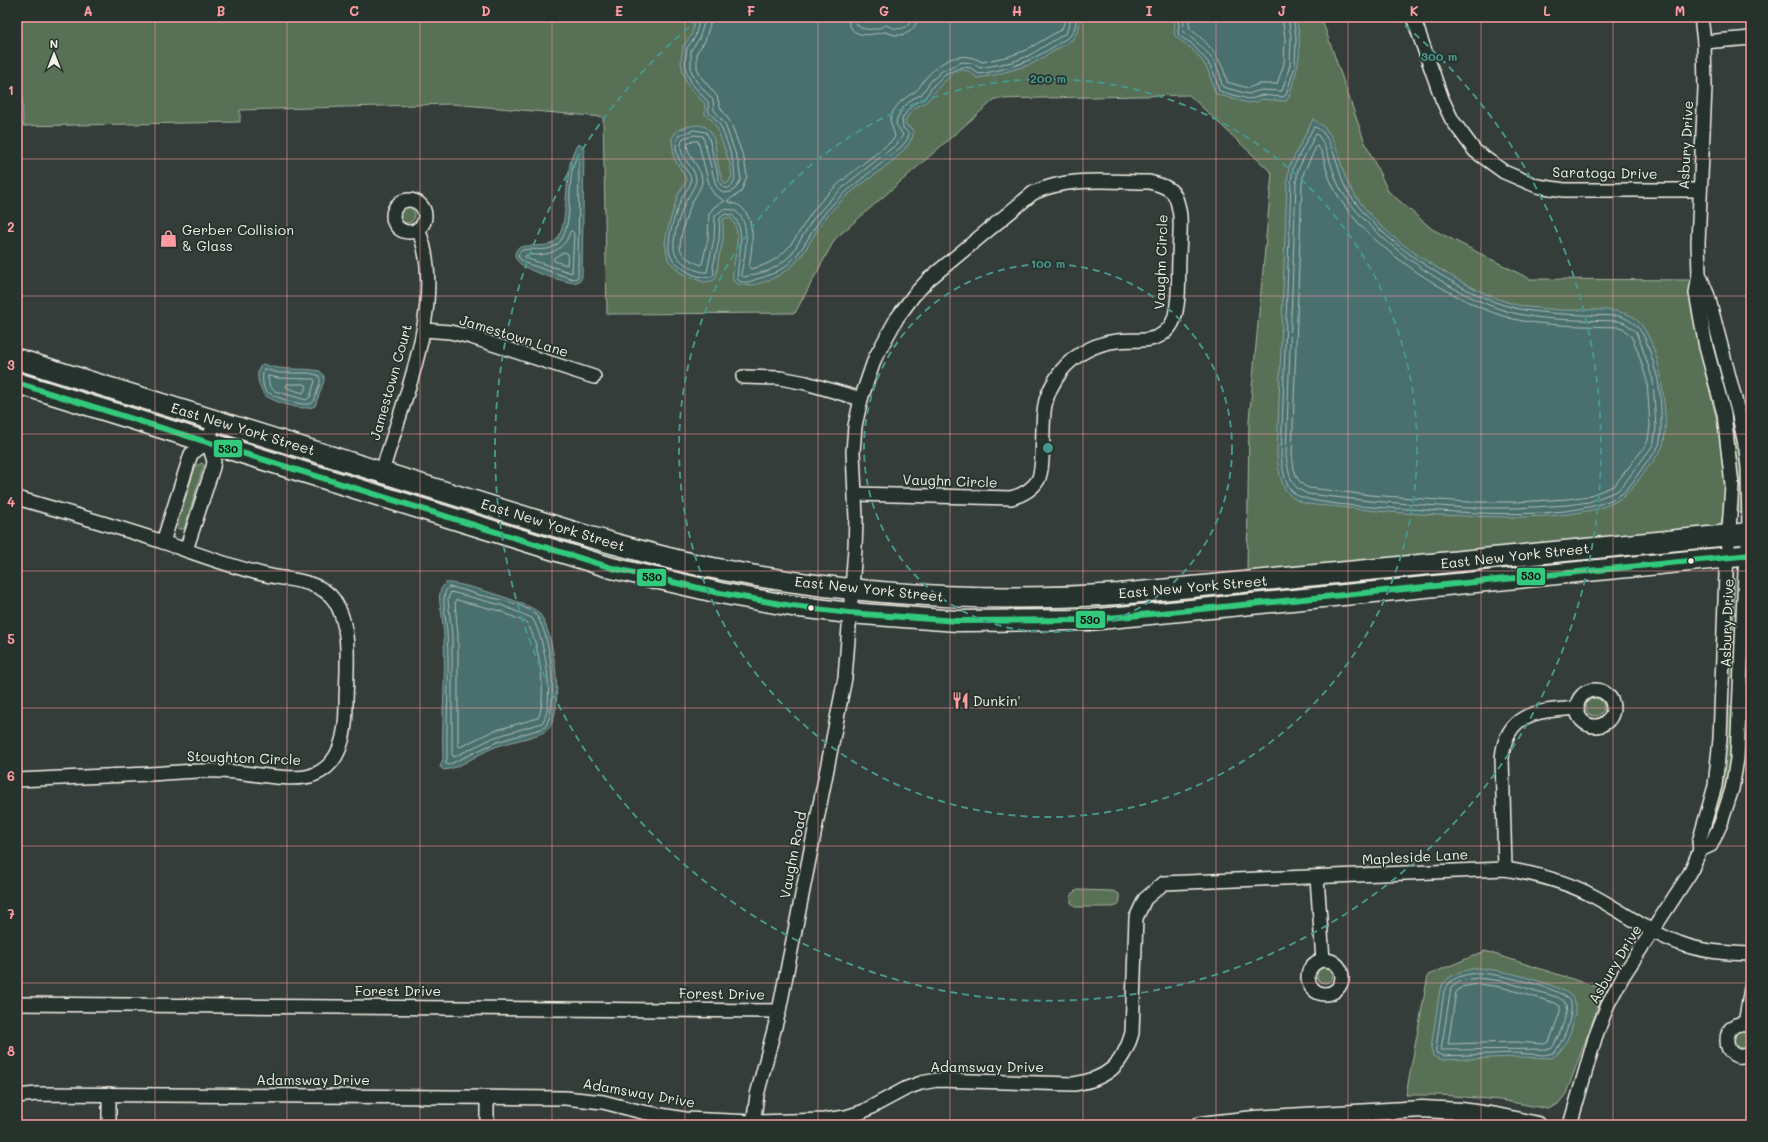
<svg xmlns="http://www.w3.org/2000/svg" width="1768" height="1142" viewBox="0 0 1768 1142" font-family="Mali,sans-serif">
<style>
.green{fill:#587156;stroke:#a6b19f}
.water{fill:#4a706e;stroke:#8ea49f}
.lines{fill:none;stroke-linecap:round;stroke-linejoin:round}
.shore{stroke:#b0bdb7;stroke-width:1}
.minor-casing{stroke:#f4f1e8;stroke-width:16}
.tertiary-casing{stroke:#f4f1e8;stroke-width:19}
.primary-casing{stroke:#f4f1e8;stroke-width:23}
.minor{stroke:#26332d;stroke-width:13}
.tertiary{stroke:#26332d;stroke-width:16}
.primary{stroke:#26332d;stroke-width:20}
.bus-1-casing{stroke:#26332d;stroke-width:9}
.bus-1{stroke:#33ca7d;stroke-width:6}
.grid{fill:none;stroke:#ff9aa2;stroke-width:1;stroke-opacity:0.55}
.ring{fill:none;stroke:#48958c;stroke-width:2;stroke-dasharray:7 5}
.bus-dot{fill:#f4f1e8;stroke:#26332d;stroke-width:1.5}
.labels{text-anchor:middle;stroke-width:3.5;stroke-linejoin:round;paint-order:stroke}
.street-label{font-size:14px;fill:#f4f1e8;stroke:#26332d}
.poi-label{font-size:14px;fill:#f4f1e8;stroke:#26332d;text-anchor:start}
.centre{fill:#48958c;stroke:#26332d;stroke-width:2}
.ring-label{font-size:12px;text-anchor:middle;font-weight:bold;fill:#48958c;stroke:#26332d;stroke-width:3.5;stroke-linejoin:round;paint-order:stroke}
.line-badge{stroke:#26332d;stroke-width:1.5}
.pale-badge-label{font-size:11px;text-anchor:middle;font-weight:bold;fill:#111}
.neatline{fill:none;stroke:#ff9aa2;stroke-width:1.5}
.grid-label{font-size:13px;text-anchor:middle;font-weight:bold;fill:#ff9aa2}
</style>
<rect width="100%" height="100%" fill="#353d3a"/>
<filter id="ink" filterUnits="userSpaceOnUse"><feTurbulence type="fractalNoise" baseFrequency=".025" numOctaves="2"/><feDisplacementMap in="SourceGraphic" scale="8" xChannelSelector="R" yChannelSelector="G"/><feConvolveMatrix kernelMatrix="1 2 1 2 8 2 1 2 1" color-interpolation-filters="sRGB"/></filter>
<g filter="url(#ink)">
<!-- green -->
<g class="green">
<path d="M20,17H1321L1364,140L1388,191L1432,229L1530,279L1691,280C1691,354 1727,423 1727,497C1727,506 1722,517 1720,526L1247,574L1249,420L1272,173L1189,95L995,99L835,239L795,313L607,314L603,117L452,104L240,110V122L23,126Z"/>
<circle cx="407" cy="215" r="8"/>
<path d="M1702,284L1728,398H1725L1712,356Z"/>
<path d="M17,366L66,382L65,384L17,373Z"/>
<path d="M1736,431L1743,458L1744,513H1739L1738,510V479L1732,437Z"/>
<path d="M202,463L204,465L186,523L184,529H178V521L194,471L196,466Z"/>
<path d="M350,476L447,500L701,573L700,576L608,559L348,478Z"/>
<path d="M1592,558L1526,570L1069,613L999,611L1125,602Z"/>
<path d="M1731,577L1735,579L1733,643L1734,670V675L1729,679L1726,678Z"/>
<circle cx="1595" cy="707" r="9"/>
<path d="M1730,706L1734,709V739L1724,799L1707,844L1706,832L1726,708Z"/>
<path d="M1078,890L1113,891L1119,894L1120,901L1117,906L1112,907H1076L1071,903C1071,896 1071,892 1078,890Z"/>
<path d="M1485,951L1597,987L1604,990L1566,1094L1558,1104L1548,1109L1500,1100L1441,1095H1406L1428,975Z"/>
<circle cx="1325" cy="975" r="8"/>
<circle cx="1742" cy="1039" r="9"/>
</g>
<!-- water -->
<g class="water">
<path d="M698,17H860C870,23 876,17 886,18C893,18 898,22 905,17H1081L1078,31L1073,39L1059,48L1032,64L995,75L977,78C975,76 972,74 970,72C956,63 935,92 928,100C925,104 921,104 917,107C912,110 908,116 905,121L907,126L913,130C917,148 869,178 855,189C843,199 830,211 821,224C809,242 803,260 784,272C772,280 745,292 733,281C731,261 745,237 731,218H726L723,219V241L719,256L716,278L712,281L704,282L695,279L681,273L668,260L665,242L669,224L678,195L687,180L674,158L672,138L677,131C728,107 709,163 725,184L729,182L732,176L730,164L717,128L712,120L705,114V104L688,86L683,72L681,62L683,46L691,36L695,20Z"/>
<path d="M1171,17H1296C1301,41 1301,57 1294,80C1291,88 1291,95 1286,101L1261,99L1257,102L1248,103L1216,94C1211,84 1211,74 1205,65C1201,59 1194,50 1188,46C1178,37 1172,40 1175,24Z"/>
<path d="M1313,119C1317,122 1322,125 1325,128C1340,144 1339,169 1350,187C1361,207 1379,225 1396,239C1427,264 1488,301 1527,307C1539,308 1550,309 1562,310C1582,311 1618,306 1635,318C1650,330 1661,367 1662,386C1664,404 1668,427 1663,445C1660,454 1652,462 1646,470C1639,479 1633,489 1624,496C1600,516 1540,517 1509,517C1452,516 1396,514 1340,507C1326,505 1304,507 1292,497C1280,488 1279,470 1277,456L1287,182L1289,167Z"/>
<path d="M578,144L582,145L584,149L582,277L580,281L573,283C560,280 501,267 518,248C530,243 543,249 554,242C572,230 561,164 578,144Z"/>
<path d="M263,364C285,372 299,367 320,371L324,376V381L315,406C304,412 277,403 266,396C259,389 253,370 263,364Z"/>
<path d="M446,583C457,581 529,603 538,612C554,627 566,715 547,730C539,737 506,742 493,748C477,754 461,768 444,770L440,767L443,759C441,711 448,662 442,615C440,604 436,591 446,583Z"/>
<path d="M1477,968C1499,969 1559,983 1574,998C1579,1014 1567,1052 1551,1058L1515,1057L1443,1060L1433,1056L1431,1048L1440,989C1448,974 1461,971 1477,968Z"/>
</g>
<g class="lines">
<!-- shore -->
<g class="shore">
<path d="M700,17L695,37L687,48L685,62L686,71L692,84L708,102L709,113C714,117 718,121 721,127C725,137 748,191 724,188L720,184L709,138L706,132L694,130L679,135C673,144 677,158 683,166C686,170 690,174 691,179C691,187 684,192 682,198C676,211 664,244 671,257C673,261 677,264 680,266C687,273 700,279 711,277L714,274L713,267L719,240L720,218L725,214L732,215C751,231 732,277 739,281C744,284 752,281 757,279C805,267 803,235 832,205C853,184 878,167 900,148L907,140L909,133L903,128L902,119L907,111L915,103L924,99L933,86L945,74L963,67L971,68L979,74C1017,68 1038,58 1070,36L1074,30L1077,17"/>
<path d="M706,17L699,39L691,50V70L696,81L713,100L714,110L725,124L738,161L741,179L736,188L731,192L723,193L716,186L703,136L694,135L683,138C674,156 696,166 696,180C695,188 690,193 687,199C681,210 669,245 676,255C678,258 682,262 685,264C690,268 701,273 707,272L714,239L715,216L723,209L734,210C753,222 745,256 741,273L742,276L744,277L768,271L779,265L791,255L813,219L829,201L849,182L897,144L903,135L896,124L897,118L903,108L912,99L921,95L930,82L942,71L962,62L973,63L980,68L1012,62L1028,56L1066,33L1072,17"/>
<path d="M712,17L705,41L697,52V68L701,77L717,96L720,107L731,123L744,159L747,176L741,192L727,201C730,204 737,203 741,207C757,221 752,249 749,267L751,269C796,259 796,226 825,197C845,176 870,159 893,140L895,136L890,120C893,106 904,98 916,91C920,88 922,82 925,79C940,61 960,49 982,62L1010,56L1026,50L1062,29L1066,17"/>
<path d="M848,17C849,40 870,35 884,32C888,32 892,35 896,35C908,36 917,28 917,17"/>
<path d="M854,17C855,33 876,31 886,25C895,30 910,32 911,17"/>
<path d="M1176,17L1179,24L1178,32L1179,36L1191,43L1208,62L1215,76L1219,91L1248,99L1255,98L1261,95L1283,97L1286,95L1295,66L1296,37L1293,17"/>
<path d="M1182,17L1184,23L1183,32C1198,42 1215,57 1220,75C1221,79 1221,83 1223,87L1248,94L1261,90L1282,91L1290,65L1291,37L1288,17"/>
<path d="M1188,17L1190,29C1208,42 1223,60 1227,82L1248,88L1259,84H1277L1284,64L1285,38L1282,17"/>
<path d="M1314,127C1332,130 1338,174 1346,189C1351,197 1358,206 1364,213C1396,251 1475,303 1525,310C1556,315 1587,315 1619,316C1647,324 1649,351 1657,376C1661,388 1663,433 1659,445C1656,452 1650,458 1645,464C1638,474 1630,488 1620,495C1578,523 1459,512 1409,509C1388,508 1310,505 1295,494C1284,486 1283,469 1281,456L1291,183L1293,168Z"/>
<path d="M1316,134L1318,135C1331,152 1331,175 1343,193C1375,243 1464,305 1523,315C1554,321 1587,320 1618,321L1625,323L1636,332L1642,347L1653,380L1656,427L1654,442L1651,448L1624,484L1617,491L1589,502L1568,505L1516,508H1466L1370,501L1308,494C1289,487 1289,474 1286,456L1296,183L1298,170Z"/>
<path d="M698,141L710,188L715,195L725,201L714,207L709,214L708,239L702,264L701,265C694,262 684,258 681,251C677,243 688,209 693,201C696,194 701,189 702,182C703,169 689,160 687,145L689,142Z"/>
<path d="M1317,146C1323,150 1324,161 1326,168C1331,185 1339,199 1350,213C1383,256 1469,312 1523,321C1553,326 1586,326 1617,327L1623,328L1631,336L1637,349L1647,381L1650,426L1648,440L1646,445L1614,486L1588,496L1568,499L1516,502H1467L1370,495L1309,488C1295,483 1294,470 1292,455L1302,184L1304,172Z"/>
<path d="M577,157L579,159L578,276L577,278L573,279L525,263L519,258L518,255L520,252L523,250C532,248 542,251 551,248C579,238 563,176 577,157Z"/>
<path d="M572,231L574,233L572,273L525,258L526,255C530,254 534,255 538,255C554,254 566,247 570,232Z"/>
<path d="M565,252L568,254L567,265L554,261V258Z"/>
<path d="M264,369L279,373H309L318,375C322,380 319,384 318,389C316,393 316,400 312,403C305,408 270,396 265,390C262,384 262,375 264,369Z"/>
<path d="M268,376L279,378L314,379L315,381L310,397L306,400L275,391L270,387Z"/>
<path d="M288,384H305L307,386L303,393L287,388L286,386Z"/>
<path d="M449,587C459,588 469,592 479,595C496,599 519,602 534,613C551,627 560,711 544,728L497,742L448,765L445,763L447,759C446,717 450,675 447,633C447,623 439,592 449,587Z"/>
<path d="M451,592L501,605L532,618C545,637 556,704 542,723L495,737L454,757L452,754V635L448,600Z"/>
<path d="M457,600L500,611L527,623C539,641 548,699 538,718L493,731L460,747L458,745V635L455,602Z"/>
<path d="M1477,973C1496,973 1558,987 1570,1000C1575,1014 1563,1042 1554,1053L1544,1055L1515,1053L1444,1056L1436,1053V1048L1444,991C1450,977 1463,975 1477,973Z"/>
<path d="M1478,978L1502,981L1557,997C1560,999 1564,1000 1565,1003C1571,1010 1557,1042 1551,1049L1441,1050L1451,988L1460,981Z"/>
<path d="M1478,984L1501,987L1555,1003L1560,1006V1012L1549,1042L1544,1044L1515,1042L1448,1044L1456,992L1462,987Z"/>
</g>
<defs>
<g id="minor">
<path d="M1413,17L1442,99L1452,120L1475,151L1504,172L1537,186L1564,190H1700"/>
<path d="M1704,42L1751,38"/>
<circle cx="409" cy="216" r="16"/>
<path d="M1699,274L1708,296L1738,411L1746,449L1748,468L1749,533L1745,572L1737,759L1732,789L1721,823L1711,845L1700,850"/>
<path d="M424,330L450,332L471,337L594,377"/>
<path d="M743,377L780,378L806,383L861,399"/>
<path d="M382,472C402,402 448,300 418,229"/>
<path d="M17,498C66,512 115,526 163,542C197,554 231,567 266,575C287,580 320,580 334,600C353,627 346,673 346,705C346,734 341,767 310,776C287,782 245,771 219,771C196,770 172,773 149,774C105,776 61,778 17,780"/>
<path d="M163,542L191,454L208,442"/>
<path d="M186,550L213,467L214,461L208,442L215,420"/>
<circle cx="1595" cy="708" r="18"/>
<path d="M1505,869L1502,758C1506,711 1539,711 1577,708"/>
<path d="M1317,878L1323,960"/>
<circle cx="1325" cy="977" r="17"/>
<path d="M17,1004L779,1011"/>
<path d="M1745,1024L1751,988"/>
<path d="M1751,1027C1719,1011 1719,1070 1751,1053"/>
<path d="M17,1096L37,1094L565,1098L603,1102L642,1112L685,1119L753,1122L824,1120L846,1117L862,1112L907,1088L921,1083L937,1080L1074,1084C1107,1079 1123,1065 1132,1033L1136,918L1145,899L1164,883L1505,869C1536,874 1565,881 1593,896C1622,911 1648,932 1679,943C1702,952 1726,953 1751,954"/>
<path d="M109,1125V1094"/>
<path d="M487,1125V1097"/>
<path d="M753,1125L757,1095L779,1011L845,678L855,549L856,518L853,452L855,426L861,399L875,358L897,318L914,295L929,279L1033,193C1069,176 1110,182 1149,182C1157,184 1167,186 1173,193C1178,199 1179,209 1180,216C1181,230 1179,245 1179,258C1178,278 1180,300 1174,319C1172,325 1167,331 1161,335C1148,343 1132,339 1117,341C1097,343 1075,354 1062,370C1054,381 1047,392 1045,405C1041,423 1045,467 1038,480C1032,490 1022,495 1011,498L855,494"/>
<path d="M1570,1125L1595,1038L1608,1004L1623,976L1690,873L1700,850L1699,842L1715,786L1720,739L1726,574L1732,485L1724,414L1706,347L1696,293L1699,274L1698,243L1705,88L1704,42L1701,17"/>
</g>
<path id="tertiary" d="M1200,1125L1254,1119L1422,1109L1461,1111L1496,1116L1538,1125"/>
<g id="primary">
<path d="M17,359L590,537C631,548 671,560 713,568C847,595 982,603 1119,594L1751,533"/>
<path d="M17,383L612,568L720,593L792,606L849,613L957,621L1089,620L1751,555"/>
</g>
</defs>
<!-- minor casing -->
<use href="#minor" class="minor-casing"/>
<!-- tertiary casing -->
<use href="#tertiary" class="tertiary-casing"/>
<!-- primary casing -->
<use href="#primary" class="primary-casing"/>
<!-- minor -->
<use href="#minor" class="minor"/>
<!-- tertiary -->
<use href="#tertiary" class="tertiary"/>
<!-- primary -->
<use href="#primary" class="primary"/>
<defs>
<path id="bus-1" d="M17,383L612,568L720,593L792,606L849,613L957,621L1089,620L1751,555"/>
</defs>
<!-- bus-1 casing -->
<use href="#bus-1" class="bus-1-casing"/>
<!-- bus-1 -->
<use href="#bus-1" class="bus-1"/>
</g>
</g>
<!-- grid -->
<path class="grid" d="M155,17V1125M287,17V1125M420,17V1125M552,17V1125M685,17V1125M818,17V1125M950,17V1125M1083,17V1125M1216,17V1125M1348,17V1125M1481,17V1125M1613,17V1125M17,159H1751M17,296H1751M17,434H1751M17,571H1751M17,708H1751M17,846H1751M17,983H1751"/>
<!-- distance rings -->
<g class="ring">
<circle cx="1048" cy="448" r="184"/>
<circle cx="1048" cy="448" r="369"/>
<path d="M1396 18A553 553 0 1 1 700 18"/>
</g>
<!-- icons -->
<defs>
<symbol id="shop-bare" viewBox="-9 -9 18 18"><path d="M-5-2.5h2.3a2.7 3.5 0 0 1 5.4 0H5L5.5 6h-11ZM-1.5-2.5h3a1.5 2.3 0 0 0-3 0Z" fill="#ff9aa2" stroke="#26332d" stroke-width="2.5" paint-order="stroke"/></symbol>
<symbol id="restaurant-bare" viewBox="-9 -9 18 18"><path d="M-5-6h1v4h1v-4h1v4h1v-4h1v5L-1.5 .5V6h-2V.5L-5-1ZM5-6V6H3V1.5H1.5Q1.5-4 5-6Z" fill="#ff9aa2" stroke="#26332d" stroke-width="2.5" paint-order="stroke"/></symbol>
</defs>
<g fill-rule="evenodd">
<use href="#shop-bare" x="156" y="226" width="25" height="25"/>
<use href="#restaurant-bare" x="948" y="688" width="25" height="25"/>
</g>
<!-- markers -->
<g class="bus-dot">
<circle cx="1691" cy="561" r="3.5"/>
<circle cx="811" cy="608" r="3.5"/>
</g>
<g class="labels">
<!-- street labels -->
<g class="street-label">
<text transform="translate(1686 145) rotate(-87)" y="5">Asbury Drive</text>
<text transform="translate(1605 173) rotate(1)" y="5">Saratoga Drive</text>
<text transform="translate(1161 262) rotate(-88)" y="5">Vaughn Circle</text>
<text transform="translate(514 336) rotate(17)" y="5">Jamestown Lane</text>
<text transform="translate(391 382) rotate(-74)" y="5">Jamestown Court</text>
<text transform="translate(243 429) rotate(17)" y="5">East New York Street</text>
<text transform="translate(950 481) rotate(2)" y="5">Vaughn Circle</text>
<text transform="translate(553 525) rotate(17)" y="5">East New York Street</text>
<text transform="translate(1515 556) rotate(-6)" y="5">East New York Street</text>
<text transform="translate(1193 587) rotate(-5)" y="5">East New York Street</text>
<text transform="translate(869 589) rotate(6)" y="5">East New York Street</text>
<text transform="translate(1727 623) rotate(-88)" y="5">Asbury Drive</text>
<text transform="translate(244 758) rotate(2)" y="5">Stoughton Circle</text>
<text transform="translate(793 855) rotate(-79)" y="5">Vaughn Road</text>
<text transform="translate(1415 857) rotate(-3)" y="5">Mapleside Lane</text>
<text transform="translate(1615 964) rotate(-59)" y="5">Asbury Drive</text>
<text x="398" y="996">Forest Drive</text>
<text transform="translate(722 994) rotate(1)" y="5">Forest Drive</text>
<text x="987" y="1072">Adamsway Drive</text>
<text x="313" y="1085">Adamsway Drive</text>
<text transform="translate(639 1093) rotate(10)" y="5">Adamsway Drive</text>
</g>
<!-- poi labels -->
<g class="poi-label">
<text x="182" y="235">Gerber Collision<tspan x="182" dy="16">&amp; Glass</tspan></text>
<text x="973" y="706">Dunkin'</text>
</g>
</g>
<circle cx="1048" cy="448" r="6" class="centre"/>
<g class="ring-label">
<text x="1439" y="61">300 m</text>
<text x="1048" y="83">200 m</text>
<text x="1048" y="268">100 m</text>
</g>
<g class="line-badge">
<rect x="213" y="439" width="30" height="19" rx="4" fill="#33ca7d"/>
<rect x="1516" y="567" width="30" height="19" rx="4" fill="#33ca7d"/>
<rect x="636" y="568" width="31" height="19" rx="4" fill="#33ca7d"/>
<rect x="1075" y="610" width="31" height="19" rx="4" fill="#33ca7d"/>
</g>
<g class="pale-badge-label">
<text x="228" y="453">530</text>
<text x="1531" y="580">530</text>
<text x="652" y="581">530</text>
<text x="1090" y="624">530</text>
</g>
<!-- margin -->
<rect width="1768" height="1142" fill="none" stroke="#26332d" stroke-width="44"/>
<!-- north arrow -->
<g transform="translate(54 54)" stroke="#26332d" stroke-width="3" paint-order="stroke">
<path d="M0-3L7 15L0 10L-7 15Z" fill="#f4f1e8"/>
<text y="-6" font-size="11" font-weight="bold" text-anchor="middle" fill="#f4f1e8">N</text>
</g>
<rect x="22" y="22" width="1724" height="1098" class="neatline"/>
<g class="grid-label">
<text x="88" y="16">A</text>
<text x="221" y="16">B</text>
<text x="354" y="16">C</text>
<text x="486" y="16">D</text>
<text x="619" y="16">E</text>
<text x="751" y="16">F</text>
<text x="884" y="16">G</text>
<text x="1017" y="16">H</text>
<text x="1149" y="16">I</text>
<text x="1282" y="16">J</text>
<text x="1414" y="16">K</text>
<text x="1547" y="16">L</text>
<text x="1680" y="16">M</text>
<text x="11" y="95">1</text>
<text x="11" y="232">2</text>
<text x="11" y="370">3</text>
<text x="11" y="507">4</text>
<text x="11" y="644">5</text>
<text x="11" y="781">6</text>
<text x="11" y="919">7</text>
<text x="11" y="1056">8</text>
</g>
</svg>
